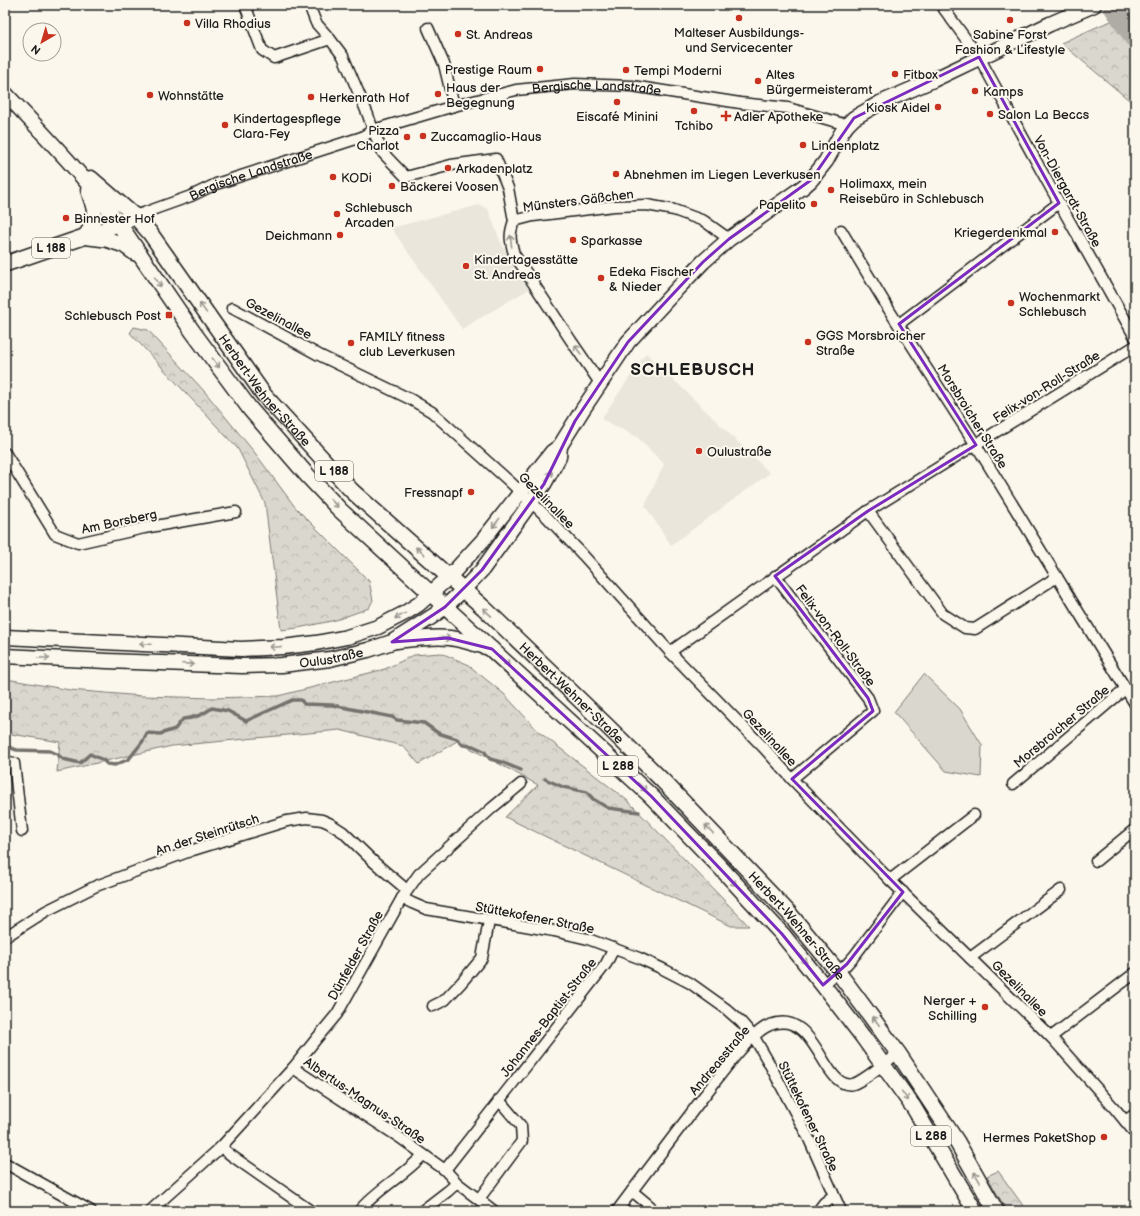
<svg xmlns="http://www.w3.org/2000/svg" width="1140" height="1216" viewBox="0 0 1140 1216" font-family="'Balsamiq Sans',sans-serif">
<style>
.built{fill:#eae6dc}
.forest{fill:url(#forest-crowns);stroke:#7b7a75}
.park{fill:#dad7ce;stroke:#7b7a75}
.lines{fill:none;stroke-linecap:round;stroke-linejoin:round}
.stream{stroke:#74726e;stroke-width:3.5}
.river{stroke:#afaca5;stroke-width:20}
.street-casing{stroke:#1c1c1c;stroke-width:13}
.secondary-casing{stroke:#1c1c1c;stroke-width:17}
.primary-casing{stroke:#1c1c1c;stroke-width:18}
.street{stroke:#fbf7ec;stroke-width:10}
.secondary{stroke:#fbf7ec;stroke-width:14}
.primary{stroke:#fbf7ec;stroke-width:15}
.oneway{stroke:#97948e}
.marked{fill:none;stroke:#7b2cbf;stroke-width:3;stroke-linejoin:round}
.poi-dot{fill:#c8321e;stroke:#fbf7ec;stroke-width:1.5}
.labels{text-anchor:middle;stroke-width:4;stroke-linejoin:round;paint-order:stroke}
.shield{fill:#fbf7ec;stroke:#5f5e5a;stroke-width:1}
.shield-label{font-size:12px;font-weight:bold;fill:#1c1c1c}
.poi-label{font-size:13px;fill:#1c1c1c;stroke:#fbf7ec;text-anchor:start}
.street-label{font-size:13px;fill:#1c1c1c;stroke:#fbf7ec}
.district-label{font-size:17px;font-weight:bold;letter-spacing:1px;fill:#1c1c1c;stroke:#fbf7ec}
</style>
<defs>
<pattern id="forest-crowns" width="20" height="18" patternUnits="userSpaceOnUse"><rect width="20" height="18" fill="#dad7ce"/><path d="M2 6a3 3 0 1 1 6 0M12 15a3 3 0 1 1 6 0" fill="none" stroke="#bab8b0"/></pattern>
</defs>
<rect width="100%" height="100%" fill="#fbf7ec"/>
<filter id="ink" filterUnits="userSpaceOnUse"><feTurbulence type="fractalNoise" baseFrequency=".025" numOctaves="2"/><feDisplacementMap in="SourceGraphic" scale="8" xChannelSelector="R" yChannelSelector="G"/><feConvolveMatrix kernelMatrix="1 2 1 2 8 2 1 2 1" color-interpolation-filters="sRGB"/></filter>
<g filter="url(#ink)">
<!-- built -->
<g class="built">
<path d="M479,205L488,209L501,243L529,289L462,329L391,228Z"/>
<path d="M646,353L770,473L671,545L645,506L664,464L637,437L601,419Z"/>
</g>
<!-- forest -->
<g class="forest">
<path d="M1135,12V105L1061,43L1101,25Z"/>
<path d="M134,327L148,330L205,392L255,453L295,507L369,581L373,600L369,608L336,620L298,628L281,630L265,503L238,449L130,333Z"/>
<path d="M441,653L467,664L504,694L539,732L628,801L749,926H731L505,817L538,785L457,741L419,764L403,746L340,730L172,746L57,772L60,742L5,733V679L12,680L70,690L142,696L213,698L278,696L385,669L414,655Z"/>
<path d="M998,1171L1027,1211H1007L987,1176Z"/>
</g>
<!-- park -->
<path class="park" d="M924,674L960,709L982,745L981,777L946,771L894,712Z"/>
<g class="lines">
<!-- stream -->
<g class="stream">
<path d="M5,746L17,750L50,751L57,754L63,759L80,763L90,754L103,760L107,764L115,765L129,759L143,741L147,733L160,734L175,729L183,719C195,718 202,715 212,708L228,711L246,721L292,700H301L304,704L332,705L392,717L397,720L424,723L438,733L457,739L463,745L473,746L484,751L490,759L501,762L521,770"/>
<path d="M545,779L563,787L587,792L593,799L608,808L639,812"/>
</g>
<!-- river -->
<path class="river" d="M1112,5L1135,39"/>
<defs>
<g id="street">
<path d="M245,5L262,50L274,58L330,39"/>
<path d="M309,5L316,23L330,39L343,56L368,115L373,130L383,153L406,177L451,165L496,159L508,188L514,221"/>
<path d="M941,5L979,57L1053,192L1135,337"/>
<path d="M428,28L444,64L454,106"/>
<path id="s1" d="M135,216L191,196L216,184L362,137L373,130L454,106L516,90L575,84L632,86L740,103L788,108L847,125"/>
<path d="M514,221L533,216L614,206L647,205L674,210L704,221L729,239"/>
<path d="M514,221C509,235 510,240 514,254L570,339L600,383"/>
<path d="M841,230L891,313L976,445L1135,704"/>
<path d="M232,308L319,355L410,399L432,412L509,481L547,517L583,555L670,652L763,747L792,779L890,880L1051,1037L1116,1110L1135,1133"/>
<path d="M899,324L1059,203"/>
<path d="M5,453L55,534L78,543L144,528L236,512"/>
<path d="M868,511L943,614L965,628L975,629L1057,577"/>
<path d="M775,576L868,698L873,711L792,779"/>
<path d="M670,652L868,511L1135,346"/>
<path d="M5,761L14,763L22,831"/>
<path d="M1013,784L1125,689"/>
<path d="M1096,861L1135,829"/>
<path d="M890,880L974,815"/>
<path d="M402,898L412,903L426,909L554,931L588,939L639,958L663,969L690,983L725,1008L741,1022L754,1037L769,1063L809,1139L841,1211"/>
<path d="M5,937L46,911L96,886L193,850L287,821L307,818L322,820L329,823L343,832L375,863L407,890"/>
<path d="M970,958L1061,890"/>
<path d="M823,985L847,964L855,955L903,892"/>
<path d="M433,1006L445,1000L461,983L482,958L489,921"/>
<path d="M1051,1037L1135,973"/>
<path d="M293,1068L399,1137L445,1170L457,1183L494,1211"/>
<path d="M1125,1121L1135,1114"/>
<path d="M221,1147L232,1156L311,1211"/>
<path d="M5,1163L91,1211"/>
<path d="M445,1170L606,964L614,948"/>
<path d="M632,1191C656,1159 680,1128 704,1096C718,1079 750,1032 770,1025C817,1007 822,1091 853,1084C862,1082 889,1060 898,1053"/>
<path d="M479,1199L522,1141L521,1126L499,1100"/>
<path d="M150,1211L221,1147L293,1068L317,1038L337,1014L402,898L419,874L492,808L521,784"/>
<path d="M359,1211C377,1189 404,1176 423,1155"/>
<path d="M422,1211L448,1191L457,1183"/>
<path d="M617,1211L632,1191L650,1206L653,1211"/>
<path d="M818,1211L824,1203L833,1196"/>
</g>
<g id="secondary">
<path d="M5,93C44,135 86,177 119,224"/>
<path d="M91,178L135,216"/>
<path d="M85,236C99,217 95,211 88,190"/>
<path d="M5,637L241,649L283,647L316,643L347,637L378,627L405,613L419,604L449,577L483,540L552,452L560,446L583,409L628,342L677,289L703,262L729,239L803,187L811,180L826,161L842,132L847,125L854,118L866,111L880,103L933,80L1050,24L1094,5"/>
<path d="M397,641C414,639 432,636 450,638C464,640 478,645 492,649"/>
<path id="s2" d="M5,656L107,661L242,666L282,665L330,659L368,650L392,642L433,616L445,607L463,590L482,570L544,484L559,457L560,446"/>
</g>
<g id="primary">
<path d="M119,224L193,332L250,409L307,475L340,510L651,796L719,866L782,934L823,985L863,1037L914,1108L975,1211"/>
<path d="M89,237L106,239L124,245L135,253"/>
<path id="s3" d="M5,264L101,231L135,216L150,233L167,257L264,395L352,491L484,608L607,726L663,781L788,912L838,972L898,1053L957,1142L996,1211"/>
</g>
</defs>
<!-- street casing -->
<use href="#street" class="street-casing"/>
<!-- secondary casing -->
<use href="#secondary" class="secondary-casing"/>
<!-- primary casing -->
<use href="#primary" class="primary-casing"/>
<!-- street -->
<use href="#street" class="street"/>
<!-- secondary -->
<use href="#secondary" class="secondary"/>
<!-- primary -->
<use href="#primary" class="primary"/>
</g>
<!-- one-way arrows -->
<defs><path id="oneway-shaft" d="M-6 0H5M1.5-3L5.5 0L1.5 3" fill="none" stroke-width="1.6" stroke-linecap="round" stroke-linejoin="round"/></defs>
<g class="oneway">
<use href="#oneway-shaft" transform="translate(511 241) rotate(-96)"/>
<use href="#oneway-shaft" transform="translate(158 282) rotate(55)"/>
<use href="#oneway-shaft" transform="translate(203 308) rotate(-125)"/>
<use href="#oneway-shaft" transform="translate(578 350) rotate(-124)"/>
<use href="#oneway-shaft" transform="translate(216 363) rotate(53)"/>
<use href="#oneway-shaft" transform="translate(549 476) rotate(-60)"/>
<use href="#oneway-shaft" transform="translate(334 503) rotate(47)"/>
<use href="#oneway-shaft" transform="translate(496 523) rotate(128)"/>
<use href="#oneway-shaft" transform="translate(420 551) rotate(-139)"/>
<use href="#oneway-shaft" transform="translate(487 612) rotate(-137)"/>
<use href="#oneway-shaft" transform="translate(400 616) rotate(154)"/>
<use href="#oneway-shaft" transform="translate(445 638) rotate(4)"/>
<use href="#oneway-shaft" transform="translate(145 644) rotate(-177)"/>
<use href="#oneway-shaft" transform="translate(275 647) rotate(177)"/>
<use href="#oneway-shaft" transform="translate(44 658) rotate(3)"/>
<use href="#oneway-shaft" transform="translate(505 661) rotate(43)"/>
<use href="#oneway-shaft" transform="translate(188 664) rotate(2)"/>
<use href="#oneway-shaft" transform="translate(642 787) rotate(43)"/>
<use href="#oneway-shaft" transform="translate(709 829) rotate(-134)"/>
<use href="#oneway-shaft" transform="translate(732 881) rotate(47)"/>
<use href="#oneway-shaft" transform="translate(803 959) rotate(51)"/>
<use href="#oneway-shaft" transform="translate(876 1021) rotate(-127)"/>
<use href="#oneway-shaft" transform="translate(905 1096) rotate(55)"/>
<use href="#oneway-shaft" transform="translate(977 1177) rotate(-120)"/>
</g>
</g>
<!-- marked area -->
<path class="marked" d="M979,57L1059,203L899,324L976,445L868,511L775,576L868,698L873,711L792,779L903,892L847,964L823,985L782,934L651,796L492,649L448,638L392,642L445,607L482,570L544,484L575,421L628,342L703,262L729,239L811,180L854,118Z"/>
<!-- markers -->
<g class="poi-dot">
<circle cx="739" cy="18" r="4"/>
<circle cx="1010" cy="20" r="4"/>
<circle cx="187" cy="23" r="4"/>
<circle cx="458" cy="34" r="4"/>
<circle cx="540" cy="69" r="4"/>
<circle cx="626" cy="70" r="4"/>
<circle cx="895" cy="74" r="4"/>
<circle cx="758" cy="81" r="4"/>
<circle cx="975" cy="91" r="4"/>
<circle cx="438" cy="94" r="4"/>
<circle cx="150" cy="95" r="4"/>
<circle cx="311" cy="97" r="4"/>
<circle cx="617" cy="102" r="4"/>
<circle cx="938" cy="107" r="4"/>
<circle cx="694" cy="111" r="4"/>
<circle cx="990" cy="114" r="4"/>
<path d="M724 110h4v4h4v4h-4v4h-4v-4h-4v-4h4z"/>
<circle cx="225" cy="125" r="4"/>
<circle cx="423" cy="136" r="4"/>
<circle cx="407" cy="137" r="4"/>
<circle cx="803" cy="145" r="4"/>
<circle cx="448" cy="168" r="4"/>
<circle cx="616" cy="174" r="4"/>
<circle cx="333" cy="177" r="4"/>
<circle cx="392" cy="186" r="4"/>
<circle cx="831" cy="190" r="4"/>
<circle cx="814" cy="204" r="4"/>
<circle cx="337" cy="214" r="4"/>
<circle cx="66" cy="218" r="4"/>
<circle cx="1055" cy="232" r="4"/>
<circle cx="340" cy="235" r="4"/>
<circle cx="573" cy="240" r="4"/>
<circle cx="466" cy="266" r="4"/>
<circle cx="601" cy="278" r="4"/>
<circle cx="1011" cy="303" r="4"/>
<rect x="165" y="311" width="8" height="8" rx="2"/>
<circle cx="808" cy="342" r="4"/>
<circle cx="351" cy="343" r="4"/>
<circle cx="699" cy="451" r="4"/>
<circle cx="471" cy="492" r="4"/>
<circle cx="985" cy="1007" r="4"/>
<circle cx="1104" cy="1137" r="4"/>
</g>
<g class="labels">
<!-- shield labels -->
<g class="shield">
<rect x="32" y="238" width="38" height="20" rx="3"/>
<rect x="315" y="461" width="38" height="20" rx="3"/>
<rect x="598" y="756" width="40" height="20" rx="3"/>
<rect x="911" y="1126" width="40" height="20" rx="3"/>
</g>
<g class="shield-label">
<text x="51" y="252">L 188</text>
<text x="334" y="475">L 188</text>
<text x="618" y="770">L 288</text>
<text x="931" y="1140">L 288</text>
</g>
<!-- poi labels -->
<g class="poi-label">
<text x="195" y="28">Villa Rhodius</text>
<text x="739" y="37" text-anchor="middle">Malteser Ausbildungs-<tspan x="739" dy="15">und Servicecenter</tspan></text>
<text x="466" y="39">St. Andreas</text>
<text x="1010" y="39" text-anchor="middle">Sabine Forst<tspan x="1010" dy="15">Fashion &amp; Lifestyle</tspan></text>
<text x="532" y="74" text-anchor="end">Prestige Raum</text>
<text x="634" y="75">Tempi Moderni</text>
<text x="766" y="79">Altes<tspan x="766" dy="15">Bürgermeisteramt</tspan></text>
<text x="903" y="79">Fitbox</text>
<text x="446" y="92">Haus der<tspan x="446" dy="15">Begegnung</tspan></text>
<text x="983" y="96">Kamps</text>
<text x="158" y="100">Wohnstätte</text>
<text x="319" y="102">Herkenrath Hof</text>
<text x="930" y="112" text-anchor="end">Kiosk Aidel</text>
<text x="998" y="119">Salon La Beccs</text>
<text x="617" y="121" text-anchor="middle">Eiscafé Minini</text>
<text x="734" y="121">Adler Apotheke</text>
<text x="233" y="123">Kindertagespflege<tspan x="233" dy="15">Clara-Fey</tspan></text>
<text x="694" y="130" text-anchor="middle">Tchibo</text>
<text x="399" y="135" text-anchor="end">Pizza<tspan x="399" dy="15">Charlot</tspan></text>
<text x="431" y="141">Zuccamaglio-Haus</text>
<text x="811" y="150">Lindenplatz</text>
<text x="456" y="173">Arkadenplatz</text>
<text x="624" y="179">Abnehmen im Liegen Leverkusen</text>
<text x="341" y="182">KODi</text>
<text x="839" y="188">Holimaxx, mein<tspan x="839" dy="15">Reisebüro in Schlebusch</tspan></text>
<text x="400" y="191">Bäckerei Voosen</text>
<text x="806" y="209" text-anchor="end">Papelito</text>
<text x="345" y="212">Schlebusch<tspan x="345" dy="15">Arcaden</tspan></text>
<text x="74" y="223">Binnester Hof</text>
<text x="1047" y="237" text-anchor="end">Kriegerdenkmal</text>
<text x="332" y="240" text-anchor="end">Deichmann</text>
<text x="581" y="245">Sparkasse</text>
<text x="474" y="264">Kindertagesstätte<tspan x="474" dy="15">St. Andreas</tspan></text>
<text x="609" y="276">Edeka Fischer<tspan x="609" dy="15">&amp; Nieder</tspan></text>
<text x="1019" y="301">Wochenmarkt<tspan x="1019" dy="15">Schlebusch</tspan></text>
<text x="161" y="320" text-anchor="end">Schlebusch Post</text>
<text x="816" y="340">GGS Morsbroicher<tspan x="816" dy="15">Straße</tspan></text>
<text x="359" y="341">FAMILY fitness<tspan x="359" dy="15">club Leverkusen</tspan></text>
<text x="707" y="456">Oulustraße</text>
<text x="463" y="497" text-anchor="end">Fressnapf</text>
<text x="977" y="1005" text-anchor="end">Nerger +<tspan x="977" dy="15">Schilling</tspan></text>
<text x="1096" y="1142" text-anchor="end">Hermes PaketShop</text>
</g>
<!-- street labels -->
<g class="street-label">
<text dy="5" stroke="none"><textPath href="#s1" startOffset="483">Bergische Landstraße</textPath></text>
<text dy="5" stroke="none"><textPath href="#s1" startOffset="123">Bergische Landstraße</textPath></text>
<text transform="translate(1068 191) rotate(61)" y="5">Von-Diergardt-Straße</text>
<text transform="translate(578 200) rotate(-7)" y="5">Münsters Gäßchen</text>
<text transform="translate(279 318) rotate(28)" y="5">Gezelinallee</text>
<text transform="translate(1046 386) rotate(-32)" y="5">Felix-von-Roll-Straße</text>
<text dy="5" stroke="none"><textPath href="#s3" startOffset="356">Herbert-Wehner-Straße</textPath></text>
<text transform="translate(973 416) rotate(58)" y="5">Morsbroicher Straße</text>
<text transform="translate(547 500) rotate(45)" y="5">Gezelinallee</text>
<text transform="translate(119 521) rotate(-12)" y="5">Am Borsberg</text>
<text transform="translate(836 635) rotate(53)" y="5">Felix-von-Roll-Straße</text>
<text dy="5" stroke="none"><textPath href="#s2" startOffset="327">Oulustraße</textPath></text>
<text dy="5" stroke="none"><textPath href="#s3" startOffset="788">Herbert-Wehner-Straße</textPath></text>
<text transform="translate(1061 726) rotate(-40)" y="5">Morsbroicher Straße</text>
<text transform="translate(770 737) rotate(47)" y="5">Gezelinallee</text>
<text transform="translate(207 834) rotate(-18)" y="5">An der Steinrütsch</text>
<text transform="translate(535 917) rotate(11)" y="5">Stüttekofener Straße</text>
<text dy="5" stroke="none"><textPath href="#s3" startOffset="1112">Herbert-Wehner-Straße</textPath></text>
<text transform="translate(355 955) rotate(-61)" y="5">Dünfelder Straße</text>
<text transform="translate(1020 988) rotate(45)" y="5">Gezelinallee</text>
<text transform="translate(548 1017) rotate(-52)" y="5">Johannes-Baptist-Straße</text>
<text transform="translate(719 1060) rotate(-50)" y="5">Andreasstraße</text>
<text transform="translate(365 1100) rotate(34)" y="5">Albertus-Magnus-Straße</text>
<text transform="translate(809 1116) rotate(64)" y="5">Stüttekofener Straße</text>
</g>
<!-- district labels -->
<g class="district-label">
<text x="693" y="375">SCHLEBUSCH</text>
</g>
</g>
<!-- margin -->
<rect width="1140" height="1216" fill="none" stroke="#fbf7ec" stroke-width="20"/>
<rect x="10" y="10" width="1120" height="1196" fill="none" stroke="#1c1c1c" stroke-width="1.5" filter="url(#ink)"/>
<!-- north arrow -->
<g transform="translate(42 42) rotate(218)"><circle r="19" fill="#fbf7ec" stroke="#a29f99"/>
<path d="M0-3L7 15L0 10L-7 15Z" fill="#c8321e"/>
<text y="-6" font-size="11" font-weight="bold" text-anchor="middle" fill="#1c1c1c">N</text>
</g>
</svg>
